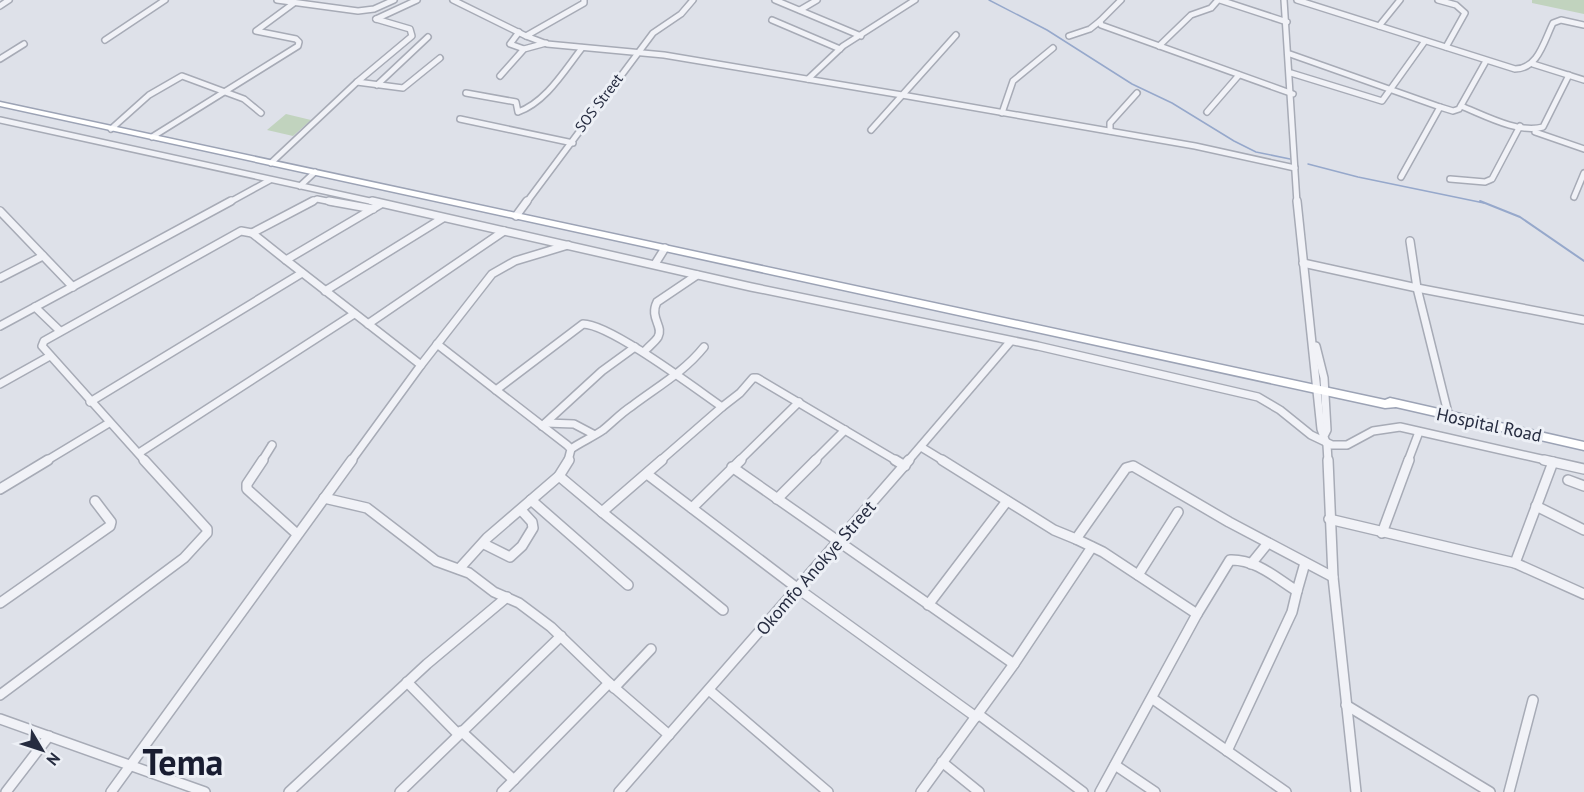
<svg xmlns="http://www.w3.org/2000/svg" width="1584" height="792" viewBox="0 0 1584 792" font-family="'PT Sans',sans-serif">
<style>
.green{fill:#c1d3be}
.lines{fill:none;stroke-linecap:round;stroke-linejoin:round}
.stream-far1{stroke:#96a8cb;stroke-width:1.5}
.stream{stroke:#96a8cb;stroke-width:2}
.minor-far2-casing{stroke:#a7abb6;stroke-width:8}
.minor-far1-casing{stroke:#a7abb6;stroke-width:10}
.minor-casing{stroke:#a7abb6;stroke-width:12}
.major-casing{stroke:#9ca3b5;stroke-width:3}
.minor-far2{stroke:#f1f2f7;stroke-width:5}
.minor-far1{stroke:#f1f2f7;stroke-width:7}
.minor{stroke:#f1f2f7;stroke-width:9}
.major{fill:#fff;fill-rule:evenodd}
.labels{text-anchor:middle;stroke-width:6;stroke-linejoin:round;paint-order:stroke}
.far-street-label{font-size:15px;fill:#262c40;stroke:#edf0f6}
.street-label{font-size:18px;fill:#262c40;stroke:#edf0f6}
.near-town-label{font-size:36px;font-weight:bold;fill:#191d31;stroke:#edf0f6}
</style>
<rect width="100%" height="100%" fill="#dee1e9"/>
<!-- green -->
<g class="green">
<path d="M1532,0H1584V14L1532,3Z"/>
<path d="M286,114L311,120L293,136L267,130Z"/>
</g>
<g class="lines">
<!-- stream-far1 -->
<g class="stream-far1">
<path d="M989,0L1047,30L1132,84L1172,103L1234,141L1256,152L1290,159"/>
<path d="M1308,164L1358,177L1484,203"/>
</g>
<!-- stream -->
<path class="stream" d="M1480,201L1520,217L1584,261"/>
<defs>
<g id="minor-far2">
<path d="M277,0L358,11L374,9L394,0"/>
<path d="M453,0L526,36"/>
<path d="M584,0V3L526,36L547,44L664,55L902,95L1195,146L1295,168"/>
<path d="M775,0L861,36"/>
<path d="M1121,0L1100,21L1101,25L1293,94"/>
<path d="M1220,0L1287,22"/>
<path d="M1284,0L1297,203"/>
<path d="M1297,0L1515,69C1538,69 1544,41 1553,23L1561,20L1584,25"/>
<path d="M1438,0L1456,5L1465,13L1446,47"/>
<path d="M0,6L9,0"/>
<path d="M800,10L817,0"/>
<path d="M376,19L417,0"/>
<path d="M772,20L840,49"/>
<path d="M1379,26L1400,0"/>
<path d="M519,32L510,44L524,49"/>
<path d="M1069,36L1090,29L1100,21"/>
<path d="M105,40L165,0"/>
<path d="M1159,46L1191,15L1211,8L1218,0"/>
<path d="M1290,54L1440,107"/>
<path d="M0,59L24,44"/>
<path d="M1533,64L1584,80"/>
<path d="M1291,73L1382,101L1425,41"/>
<path d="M500,76L524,49L546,43"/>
<path d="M808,79L843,46L915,0"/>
<path d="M357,82L403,88L440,58"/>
<path d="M377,85L428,37"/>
<path d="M466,93L516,102L518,112C546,102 564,71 582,48"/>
<path d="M1461,106C1484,115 1518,134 1543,127L1569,75"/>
<path d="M1207,112L1239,75"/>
<path d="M1002,113L1013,81L1053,48"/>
<path d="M460,119L573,143"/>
<path d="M0,120L379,203"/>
<path d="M111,129L149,95L182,76L244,99L261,113"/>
<path d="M871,130L956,35"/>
<path d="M1110,131V123L1137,93"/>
<path d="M1535,132L1584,149"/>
<path d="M152,137L298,46L299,42L296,39L256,31L294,3"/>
<path d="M271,163L357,82L412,36L410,29L376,19"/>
<path d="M1401,177L1440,107L1453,111L1459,109L1486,61"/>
<path d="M1450,179L1485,182L1492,179L1520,126"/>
<path d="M300,186L315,172"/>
<path d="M1574,197L1584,173"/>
<path d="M228,203L270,180"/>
<path d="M310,203L317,199L337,203"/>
<path d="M526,203L653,33L681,14L693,0"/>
</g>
<g id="minor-far1">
<path d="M329,201L373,209"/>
<path d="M372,201L751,287L1038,346L1258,397L1280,410L1311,435L1332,445H1347L1373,431L1400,427L1550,461"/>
<path d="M1297,201L1321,429L1327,445L1328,461"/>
<path d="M0,211L73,287"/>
<path d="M516,216L527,201"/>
<path d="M252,233L313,201"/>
<path d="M1410,241L1417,288L1449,417"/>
<path d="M286,260L421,365"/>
<path d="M1303,263L1417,288L1584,320"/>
<path d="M655,264L665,248"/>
<path d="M0,278L43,256"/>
<path d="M325,291L443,218"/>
<path d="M35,307L60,331"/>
<path d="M368,324L504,231"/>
<path d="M0,326L231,201"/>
<path d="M437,344L496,390L583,324C610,324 696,389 722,407L660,461"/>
<path d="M1316,346L1324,378L1327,430L1325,434"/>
<path d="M644,352C648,347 655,342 658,337C664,326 649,318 657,302L697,275"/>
<path d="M0,384L50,356"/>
<path d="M496,390L567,445L571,449L568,461"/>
<path d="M90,402L302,273"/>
<path d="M722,407L740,393L753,378H757L897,461"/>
<path d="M546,423L574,424L593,434"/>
<path d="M542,426L602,371L635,347"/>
<path d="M921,447L944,461"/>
<path d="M571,449C581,442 593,437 603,430C613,422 621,413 632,406C657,387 684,372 704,347"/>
<path d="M139,453L354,314"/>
<path d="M46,461L109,423"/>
<path d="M145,461L42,346L44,341L241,231L252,233L286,260L381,204"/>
<path d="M262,461L272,445"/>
<path d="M351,461L421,365L492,274L515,261L568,245"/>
<path d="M739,461L799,402"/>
<path d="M814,461L845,430"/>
<path d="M908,461L1010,342"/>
<path d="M1408,461L1419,432"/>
</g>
<g id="minor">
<path d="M263,460L247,484V489L297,534"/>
<path d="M895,460L905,466"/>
<path d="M942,460L1054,530L1076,539L1126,468L1133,466L1229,522L1333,577"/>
<path d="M1328,460L1333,577L1356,792"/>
<path d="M1544,460L1584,469"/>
<path d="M732,467L1014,664"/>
<path d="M647,474L797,588L976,717"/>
<path d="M559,476L602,512L662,460"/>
<path d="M1568,480L1584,486"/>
<path d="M0,489L48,460"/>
<path d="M324,498L367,508L436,561L469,573L494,592L519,603L551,627L609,683L669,735"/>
<path d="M777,499L816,460"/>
<path d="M531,500L628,585"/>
<path d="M1536,506L1584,530"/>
<path d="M692,508L741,460"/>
<path d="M602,512L723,610"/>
<path d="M1329,519L1515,563L1584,594"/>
<path d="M1382,533L1409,460"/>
<path d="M1076,539L1103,552L1197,614L1100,792"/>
<path d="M484,544L510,557L522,546L533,528L532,522L521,510"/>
<path d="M1515,563L1553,462"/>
<path d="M1251,564L1268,543"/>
<path d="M459,569L487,538L559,476L569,460"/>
<path d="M1138,575L1178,512"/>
<path d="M0,603L110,526L111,522L95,501"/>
<path d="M928,605L1007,501"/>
<path d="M1197,614L1230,560C1256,559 1276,578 1297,591L1305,563"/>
<path d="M407,682L458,734"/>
<path d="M614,688L651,649"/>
<path d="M709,690L828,792"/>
<path d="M0,695L184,558L207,533V529L144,460"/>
<path d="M1153,699L1286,792"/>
<path d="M1346,705L1490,792"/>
<path d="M978,714L1083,792"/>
<path d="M0,719L205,792"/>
<path d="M461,731L514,780"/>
<path d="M1227,751L1292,612L1297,591"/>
<path d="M942,762L979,792"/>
<path d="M1115,765L1155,792"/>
<path d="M6,792L49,736"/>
<path d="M111,792L352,460"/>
<path d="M289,792L427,664L507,597"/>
<path d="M400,792L561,636"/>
<path d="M502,792L609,683"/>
<path d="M619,792L909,460"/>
<path d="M921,792L1014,664L1092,547"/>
<path d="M1509,792L1533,700"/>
</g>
<path id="major" d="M0,102L1385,400L1390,398L1584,442V450L1396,407L1385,408L0,106Z"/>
</defs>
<!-- minor-far2 casing -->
<use href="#minor-far2" class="minor-far2-casing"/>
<!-- minor-far1 casing -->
<use href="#minor-far1" class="minor-far1-casing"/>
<!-- minor casing -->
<use href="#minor" class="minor-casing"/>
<!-- major casing -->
<use href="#major" class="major-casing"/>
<!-- minor-far2 -->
<use href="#minor-far2" class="minor-far2"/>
<!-- minor-far1 -->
<use href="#minor-far1" class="minor-far1"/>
<!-- minor -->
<use href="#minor" class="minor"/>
<!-- major -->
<use href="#major" class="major"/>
</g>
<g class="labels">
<!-- far-street labels -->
<g class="far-street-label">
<text transform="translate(599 103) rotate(-53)" y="5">SOS Street</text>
</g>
<!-- street labels -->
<g class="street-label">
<text transform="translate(1489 425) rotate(12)" y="6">Hospital Road</text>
<text transform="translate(816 568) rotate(-49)" y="6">Okomfo Anokye Street</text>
</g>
<!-- near-town labels -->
<g class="near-town-label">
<text x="183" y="775">Tema</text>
</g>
</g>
<!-- north arrow -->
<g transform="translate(42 750) rotate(129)" stroke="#edf0f6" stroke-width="4.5" paint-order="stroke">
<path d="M0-4.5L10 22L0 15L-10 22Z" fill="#262c40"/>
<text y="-9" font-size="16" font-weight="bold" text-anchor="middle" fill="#262c40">N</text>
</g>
</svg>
